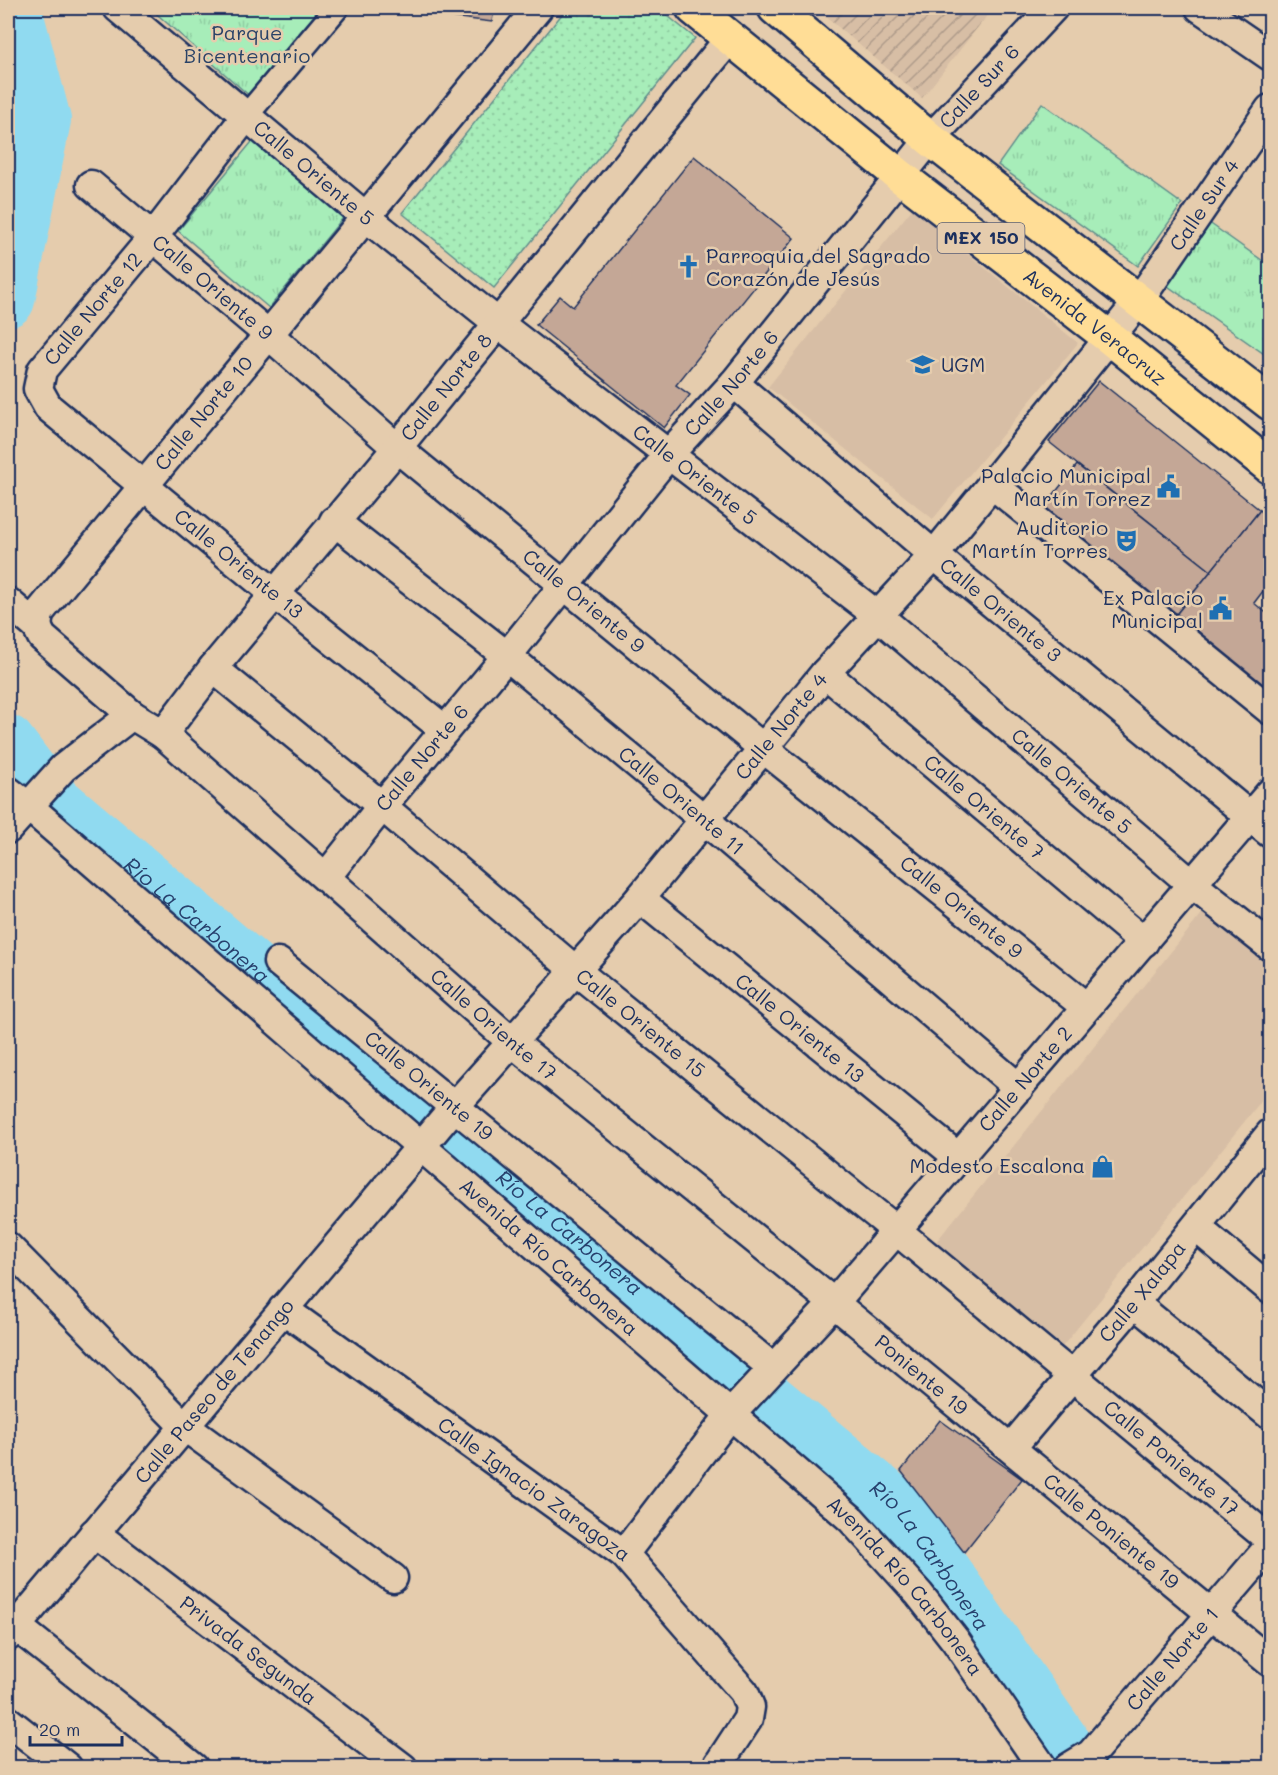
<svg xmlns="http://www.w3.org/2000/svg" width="1278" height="1775" viewBox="0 0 1278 1775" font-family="Mali,sans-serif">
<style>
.built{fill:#d7bea5}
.industrial{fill:url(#industrial-furrows)}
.grass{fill:url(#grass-dots);stroke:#618e8c;stroke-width:1.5}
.park{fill:url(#park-tufts);stroke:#618e8c;stroke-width:1.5}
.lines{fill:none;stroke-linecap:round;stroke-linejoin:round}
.river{stroke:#90daf0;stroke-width:54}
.building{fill:#c4a796;stroke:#1b2f5e;stroke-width:1.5}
.pedestrian-casing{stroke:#1b2f5e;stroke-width:27}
.minor-casing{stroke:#1b2f5e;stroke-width:33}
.primary-casing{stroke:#1b2f5e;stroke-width:38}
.pedestrian{stroke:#e5ccad;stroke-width:22}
.minor{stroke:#e5ccad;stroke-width:28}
.primary{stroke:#ffdd96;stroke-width:33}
.labels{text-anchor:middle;stroke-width:5;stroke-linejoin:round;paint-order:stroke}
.shield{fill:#e5ccad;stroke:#585e76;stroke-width:1.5}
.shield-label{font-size:18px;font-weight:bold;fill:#1b2f5e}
.park-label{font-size:20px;fill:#294267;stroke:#e5ccad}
.street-label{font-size:20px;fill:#1b2f5e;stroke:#e5ccad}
.poi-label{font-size:20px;fill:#1b2f5e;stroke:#e5ccad;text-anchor:end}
.water-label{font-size:21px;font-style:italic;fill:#27406d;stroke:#e5ccad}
</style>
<defs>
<pattern id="industrial-furrows" width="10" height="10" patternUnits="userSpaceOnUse" patternTransform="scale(1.5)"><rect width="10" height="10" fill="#d7bea5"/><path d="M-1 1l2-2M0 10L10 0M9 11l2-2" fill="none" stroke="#ae9b8a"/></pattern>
<pattern id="grass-dots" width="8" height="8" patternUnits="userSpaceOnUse" patternTransform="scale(1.5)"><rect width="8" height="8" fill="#a7edb9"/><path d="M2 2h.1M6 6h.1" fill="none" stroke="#8fcca1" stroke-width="1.8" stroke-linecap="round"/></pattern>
<pattern id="park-tufts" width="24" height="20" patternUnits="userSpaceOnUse" patternTransform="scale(1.5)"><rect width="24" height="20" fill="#a7edb9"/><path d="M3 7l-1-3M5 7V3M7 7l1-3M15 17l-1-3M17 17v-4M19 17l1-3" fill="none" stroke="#8fcca1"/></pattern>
</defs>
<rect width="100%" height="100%" fill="#e5ccad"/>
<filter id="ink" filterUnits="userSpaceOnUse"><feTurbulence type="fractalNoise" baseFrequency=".0167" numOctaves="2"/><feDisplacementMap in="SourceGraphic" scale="12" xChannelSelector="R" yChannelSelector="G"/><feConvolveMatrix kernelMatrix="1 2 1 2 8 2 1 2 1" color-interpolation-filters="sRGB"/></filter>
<g filter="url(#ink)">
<!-- built -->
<g class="built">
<path d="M912,209L1078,343L933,519L768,387Z"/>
<path d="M1209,905L1270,955V1090L1062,1347L935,1243Z"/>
</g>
<!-- industrial -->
<path class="industrial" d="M816,8H993L922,98Z"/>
<!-- grass -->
<path class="grass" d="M567,8H658L695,38L494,288L402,213Z"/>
<!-- park -->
<g class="park">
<path d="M150,8H328L252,98Z"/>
<path d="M1042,103L1182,204L1138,266L998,165Z"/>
<path d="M256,137L347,213L269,308L178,231Z"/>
<path d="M1208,222L1270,266V358L1165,284Z"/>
</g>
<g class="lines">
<!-- river -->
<g class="river">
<path d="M8,300L44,120L17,17L10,8"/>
<path id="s1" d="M8,742L49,796L451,1135L899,1507L1081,1768"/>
</g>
</g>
<!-- building -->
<g class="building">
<path d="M453,8H494L492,22L452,17Z"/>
<path d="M694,156L794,238L676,385L690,395L664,428L536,325L560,296L573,307Z"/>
<path d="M1099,381L1260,510L1211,571L1049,442Z"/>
<path d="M1077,465L1211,571L1174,617L1043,508Z"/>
<path d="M1260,510L1270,519V582L1254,603L1270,616V695L1174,617Z"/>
<path d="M940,1420L1022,1479L964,1552L901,1471Z"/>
</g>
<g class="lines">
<defs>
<path id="pedestrian" d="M247,115L337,8"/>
<g id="minor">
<path id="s2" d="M118,8L366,217L498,323L877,615L1193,885L1270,946"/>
<path d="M1200,8L1270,56"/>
<path id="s3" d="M247,115L153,237L42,370L38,389L48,407L275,594L445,730"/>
<path id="s4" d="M91,185L269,335L397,448L763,748L1086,1007"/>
<path id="s5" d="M734,383L934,555L1270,833"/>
<path d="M992,484L1270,710"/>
<path id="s6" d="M334,521L507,656L705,820L1019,1088"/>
<path id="s7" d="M8,602L37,627L42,637L132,715L163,734L512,1042L834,1303L1270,1662"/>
<path id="s8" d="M37,627L39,613L538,8"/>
<path id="s9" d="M213,668L382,806L576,971L896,1230L1270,1540"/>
<path id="s10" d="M825,673L1144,942"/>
<path id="s11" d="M163,734L213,668L397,448L730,38"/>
<path id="s12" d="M8,791L28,806L851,1519L919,1594L955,1640L1043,1768"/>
<path d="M8,829L63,768L132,715"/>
<path id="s13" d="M326,877L382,806L507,656L669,454L734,383L930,139L1053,8"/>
<path id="s14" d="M640,898L958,1157"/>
<path id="s15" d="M278,962L773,1368"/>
<path d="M1196,1227L1270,1289"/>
<path d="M8,1247L184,1426L393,1578"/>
<path d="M1134,1303L1270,1415"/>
<path id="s16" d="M283,1309L624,1554L744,1692L750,1707L748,1719L716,1768"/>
<path id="s17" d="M1011,1448L1134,1303L1270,1134"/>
<path id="s18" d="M94,1533L403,1768"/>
<path id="s19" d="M624,1554L730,1415L834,1303L1270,793"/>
<path d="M16,1626L194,1768"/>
<path id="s20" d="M8,1636L455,1106L640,898L825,673L934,555L992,484L1138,302L1270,109"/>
<path d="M8,1721L68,1768"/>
<path id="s21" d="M1068,1768L1091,1754L1270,1546"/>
</g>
<g id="primary">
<path id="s22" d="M693,8L900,176L1110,338L1270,467"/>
<path d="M775,8L930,139L1270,403"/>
</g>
</defs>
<!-- pedestrian casing -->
<use href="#pedestrian" class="pedestrian-casing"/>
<!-- minor casing -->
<use href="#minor" class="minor-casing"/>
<!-- primary casing -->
<use href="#primary" class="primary-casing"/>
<!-- pedestrian -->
<use href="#pedestrian" class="pedestrian"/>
<!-- minor -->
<use href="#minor" class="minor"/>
<!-- primary -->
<use href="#primary" class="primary"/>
</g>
</g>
<!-- icons -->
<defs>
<symbol id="church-bare" viewBox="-9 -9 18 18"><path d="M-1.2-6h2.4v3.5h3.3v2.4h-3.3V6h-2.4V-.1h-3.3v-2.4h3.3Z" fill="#1f6fb2" stroke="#e5ccad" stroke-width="2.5" paint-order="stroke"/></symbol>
<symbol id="school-bare" viewBox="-9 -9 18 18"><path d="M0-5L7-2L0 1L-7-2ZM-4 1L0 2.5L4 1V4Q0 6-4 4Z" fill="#1f6fb2" stroke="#e5ccad" stroke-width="2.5" paint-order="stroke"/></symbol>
<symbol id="civic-bare" viewBox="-9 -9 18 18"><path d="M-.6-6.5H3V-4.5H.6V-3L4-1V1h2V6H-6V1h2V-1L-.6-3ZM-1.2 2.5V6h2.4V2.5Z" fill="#1f6fb2" stroke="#e5ccad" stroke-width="2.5" paint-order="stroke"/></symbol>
<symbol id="theatre-bare" viewBox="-9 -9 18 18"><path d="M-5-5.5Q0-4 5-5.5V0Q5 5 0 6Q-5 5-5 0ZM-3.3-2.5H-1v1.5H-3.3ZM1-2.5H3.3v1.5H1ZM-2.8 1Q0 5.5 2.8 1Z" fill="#1f6fb2" stroke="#e5ccad" stroke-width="2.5" paint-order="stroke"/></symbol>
<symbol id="shop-bare" viewBox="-9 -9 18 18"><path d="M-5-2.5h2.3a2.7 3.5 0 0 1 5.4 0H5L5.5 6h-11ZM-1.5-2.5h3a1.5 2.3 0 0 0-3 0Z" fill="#1f6fb2" stroke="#e5ccad" stroke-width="2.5" paint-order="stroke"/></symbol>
</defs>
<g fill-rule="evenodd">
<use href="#church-bare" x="672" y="250" width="33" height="33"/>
<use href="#school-bare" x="906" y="348" width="33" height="33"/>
<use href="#civic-bare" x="1152" y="470" width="33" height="33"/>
<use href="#theatre-bare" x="1110" y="524" width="33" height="33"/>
<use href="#civic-bare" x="1204" y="592" width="33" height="33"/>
<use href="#shop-bare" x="1086" y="1150" width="33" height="33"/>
</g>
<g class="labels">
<!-- shield labels -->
<rect class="shield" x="937.5" y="223" width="87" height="30" rx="4.5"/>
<g class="shield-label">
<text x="981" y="244">MEX 150</text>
</g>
<!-- park labels -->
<g class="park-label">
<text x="247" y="40">Parque<tspan x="247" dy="23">Bicentenario</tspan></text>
</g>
<!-- street labels -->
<g class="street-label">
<text dy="7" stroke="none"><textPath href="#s13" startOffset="1026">Calle Sur 6</textPath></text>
<text dy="7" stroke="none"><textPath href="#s2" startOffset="256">Calle Oriente 5</textPath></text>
<text dy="7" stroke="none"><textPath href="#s20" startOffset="1866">Calle Sur 4</textPath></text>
<text dy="7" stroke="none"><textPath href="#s4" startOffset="159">Calle Oriente 9</textPath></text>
<text transform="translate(93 309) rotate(-50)" y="7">Calle Norte 12</text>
<text dy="7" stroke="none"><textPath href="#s22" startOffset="513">Avenida Veracruz</textPath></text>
<text dy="7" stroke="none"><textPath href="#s13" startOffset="639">Calle Norte 6</textPath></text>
<text dy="7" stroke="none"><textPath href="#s11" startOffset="448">Calle Norte 8</textPath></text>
<text dy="7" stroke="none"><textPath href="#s8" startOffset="273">Calle Norte 10</textPath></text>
<text dy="7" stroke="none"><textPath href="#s2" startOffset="742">Calle Oriente 5</textPath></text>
<text dy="7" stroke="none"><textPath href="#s3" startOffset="614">Calle Oriente 13</textPath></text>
<text dy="7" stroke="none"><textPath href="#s4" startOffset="645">Calle Oriente 9</textPath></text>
<text dy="7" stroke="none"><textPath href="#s5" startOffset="350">Calle Oriente 3</textPath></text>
<text dy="7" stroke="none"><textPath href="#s20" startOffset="1194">Calle Norte 4</textPath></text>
<text dy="7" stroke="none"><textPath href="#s13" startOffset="153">Calle Norte 6</textPath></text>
<text dy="7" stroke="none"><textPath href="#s2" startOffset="1228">Calle Oriente 5</textPath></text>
<text dy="7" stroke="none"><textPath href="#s6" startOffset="446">Calle Oriente 11</textPath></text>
<text dy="7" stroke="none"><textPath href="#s10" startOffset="208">Calle Oriente 7</textPath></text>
<text dy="7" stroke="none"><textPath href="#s4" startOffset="1131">Calle Oriente 9</textPath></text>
<text dy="7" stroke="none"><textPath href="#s7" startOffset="645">Calle Oriente 17</textPath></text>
<text dy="7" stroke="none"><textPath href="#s9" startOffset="556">Calle Oriente 15</textPath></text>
<text dy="7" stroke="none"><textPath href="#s14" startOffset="206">Calle Oriente 13</textPath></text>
<text dy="7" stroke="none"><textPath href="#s19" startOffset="622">Calle Norte 2</textPath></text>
<text dy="7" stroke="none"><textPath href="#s15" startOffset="195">Calle Oriente 19</textPath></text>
<text dy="7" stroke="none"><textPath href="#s12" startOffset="714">Avenida Río Carbonera</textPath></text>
<text dy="7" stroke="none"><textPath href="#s17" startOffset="204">Calle Xalapa</textPath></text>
<text dy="7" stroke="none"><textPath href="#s7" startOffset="1198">Poniente 19</textPath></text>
<text dy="7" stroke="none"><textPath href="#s20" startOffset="320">Calle Paseo de Tenango</textPath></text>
<text dy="7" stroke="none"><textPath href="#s9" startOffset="1242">Calle Poniente 17</textPath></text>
<text dy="7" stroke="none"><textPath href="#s16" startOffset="309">Calle Ignacio Zaragoza</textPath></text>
<text dy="7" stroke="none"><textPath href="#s7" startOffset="1444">Calle Poniente 19</textPath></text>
<text dy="7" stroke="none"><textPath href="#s12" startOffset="1200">Avenida Río Carbonera</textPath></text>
<text dy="7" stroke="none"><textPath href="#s18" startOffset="194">Privada Segunda</textPath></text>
<text dy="7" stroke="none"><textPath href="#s21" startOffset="152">Calle Norte 1</textPath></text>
</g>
<!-- poi labels -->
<g class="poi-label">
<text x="706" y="263" text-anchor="start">Parroquia del Sagrado<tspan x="706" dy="23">Corazón de Jesús</tspan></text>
<text x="941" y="372" text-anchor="start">UGM</text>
<text x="1151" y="483">Palacio Municipal<tspan x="1151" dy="23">Martín Torrez</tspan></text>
<text x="1108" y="535">Auditorio<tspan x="1108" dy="23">Martín Torres</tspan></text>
<text x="1203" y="605">Ex Palacio<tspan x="1203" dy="23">Municipal</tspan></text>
<text x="1085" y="1173">Modesto Escalona</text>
</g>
<!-- water labels -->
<g class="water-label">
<text dy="7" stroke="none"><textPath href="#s1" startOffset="261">Río La Carbonera</textPath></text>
<text dy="7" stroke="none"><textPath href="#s1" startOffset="747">Río La Carbonera</textPath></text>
<text dy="7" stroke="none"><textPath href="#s1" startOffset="1233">Río La Carbonera</textPath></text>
</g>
</g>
<!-- margin -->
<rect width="1278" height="1775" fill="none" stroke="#e5ccad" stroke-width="30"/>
<rect x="15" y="15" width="1248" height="1745" fill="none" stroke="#1b2f5e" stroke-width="2" filter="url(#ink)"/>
<!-- scale -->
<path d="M30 1736v9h92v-9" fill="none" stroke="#1b2f5e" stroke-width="3"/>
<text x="39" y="1736" font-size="18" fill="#1b2f5e" stroke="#e5ccad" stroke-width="4.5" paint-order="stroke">20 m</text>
</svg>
